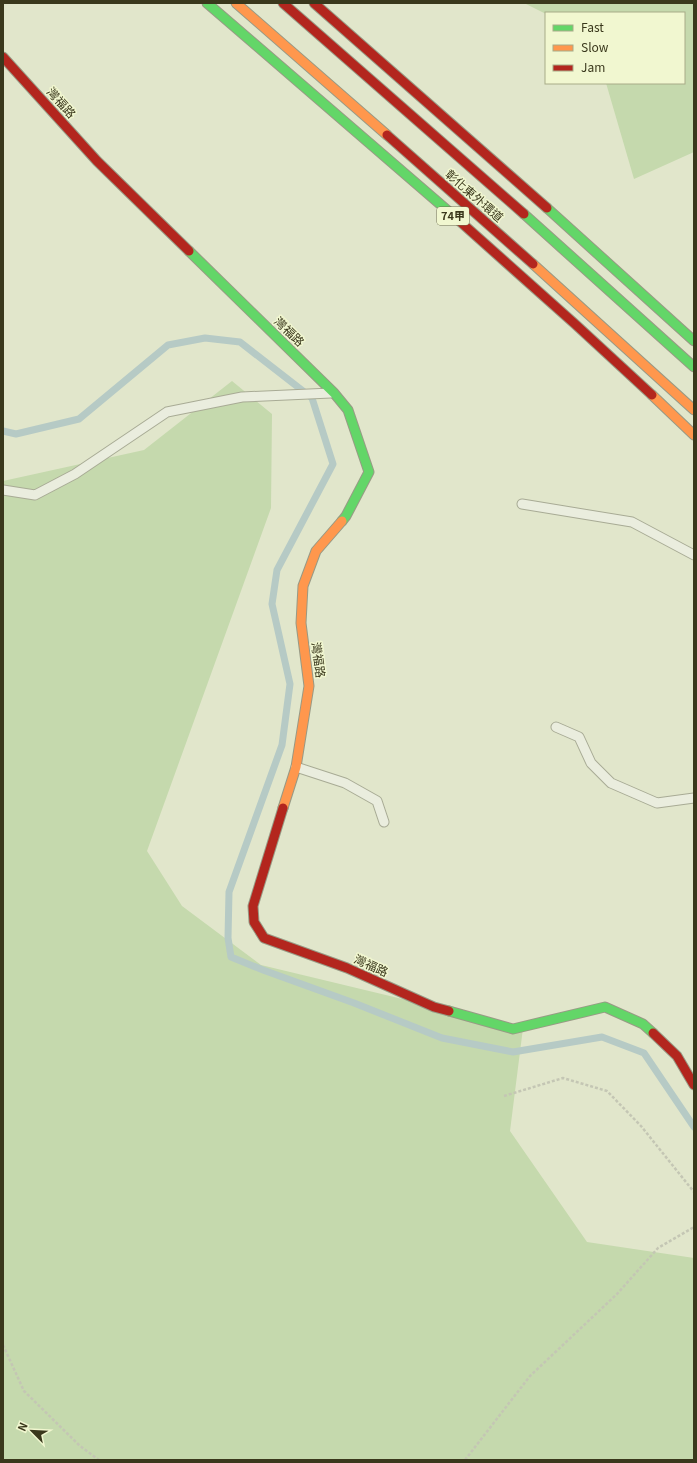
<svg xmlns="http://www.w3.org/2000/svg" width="697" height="1463" viewBox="0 0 697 1463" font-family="Georgia,'Noto Sans TC',serif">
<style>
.green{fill:#c5d9ad}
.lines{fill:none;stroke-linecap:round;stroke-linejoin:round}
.stream{stroke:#b6cac5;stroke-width:7}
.lane-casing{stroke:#a8ab95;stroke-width:11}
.fast-casing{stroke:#989a85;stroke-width:11}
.slow-casing{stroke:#989a85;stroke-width:11}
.jam-casing{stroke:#989a85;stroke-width:11}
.path{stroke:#c4c6b4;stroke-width:2.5;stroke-dasharray:3 2;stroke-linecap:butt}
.lane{stroke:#eaedde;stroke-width:9}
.fast{stroke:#63d668;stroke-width:9}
.slow{stroke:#ff974d;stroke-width:9}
.jam{stroke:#b3261e;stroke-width:9}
.labels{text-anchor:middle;stroke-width:3;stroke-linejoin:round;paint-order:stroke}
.shield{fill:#f1f7d0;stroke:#717152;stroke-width:1}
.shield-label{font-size:11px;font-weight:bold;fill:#3a381c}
.street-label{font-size:12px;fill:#3a381c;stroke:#f1f7d0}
</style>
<rect width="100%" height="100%" fill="#e1e6cb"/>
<!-- green -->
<g class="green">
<path d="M524,3H694V152L634,179L606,83H684V13L546,14Z"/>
<path d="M232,381L272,414L271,508L147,851L182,906L261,965L523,1028L510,1131L587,1242L694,1258V1460H3V481L144,450Z"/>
</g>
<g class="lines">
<!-- stream -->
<path class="stream" d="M3,431L16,434L79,419L168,345L205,338L240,342L312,398L333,464L277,570L272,604L290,684L282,745L229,892L228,938L231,957L263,970L354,1003L442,1038L513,1052L602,1037L644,1053L694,1127"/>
<defs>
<g id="lane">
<path d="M3,490L35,495L75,474L167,412L242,397L331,393"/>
<path d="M522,504L632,522L694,555"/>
<path d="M556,727L579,737L591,763L611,783L657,803L694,798"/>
<path d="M296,767L345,783L377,801L384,822"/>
</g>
<g id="fast">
<path d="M207,3L455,217"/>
<path d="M547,208L694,341"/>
<path d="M524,214L694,367"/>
<path d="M189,251L334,393L348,410L369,472L346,516L342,521"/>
<path d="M449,1011L513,1029L605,1007L643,1024L653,1033"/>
</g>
<g id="slow">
<path d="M236,3L387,135"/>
<path d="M533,264L694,410"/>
<path d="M652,395L694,435"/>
<path d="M283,808L296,767L309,686L301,623L303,586L316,551L342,521"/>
</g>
<g id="jam">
<path d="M283,3L524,214"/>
<path d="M314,3L547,208"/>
<path d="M3,57L97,161L189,251"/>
<path d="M387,135L533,264"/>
<path d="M455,217L575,324L652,395"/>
<path d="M283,808L253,906L254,922L264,938L347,968L434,1007L449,1011"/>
<path d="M653,1033L677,1056L694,1085"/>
</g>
</defs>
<!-- lane casing -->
<use href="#lane" class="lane-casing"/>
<!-- fast casing -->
<use href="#fast" class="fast-casing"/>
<!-- slow casing -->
<use href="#slow" class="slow-casing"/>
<!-- jam casing -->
<use href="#jam" class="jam-casing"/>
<!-- path -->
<g class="path">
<path d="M504,1096L563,1078L607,1091L641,1126L694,1192"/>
<path d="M3,1345L24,1391L80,1446L99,1460"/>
<path d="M465,1460L530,1376L617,1294L658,1248L694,1227"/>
</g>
<!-- lane -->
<use href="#lane" class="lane"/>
<!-- fast -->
<use href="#fast" class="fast"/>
<!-- slow -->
<use href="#slow" class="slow"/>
<!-- jam -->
<use href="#jam" class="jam"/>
</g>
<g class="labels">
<!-- shield labels -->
<rect class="shield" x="437" y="207" width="32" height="18" rx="3"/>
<g class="shield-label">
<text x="453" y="220">74甲</text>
</g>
<!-- street labels -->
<g class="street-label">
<text transform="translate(61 103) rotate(48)" y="4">灣福路</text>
<text transform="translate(474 196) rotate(41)" y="4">彰化東外環道</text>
<text transform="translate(289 332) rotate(44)" y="4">灣福路</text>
<text transform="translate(318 660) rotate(82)" y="4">灣福路</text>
<text transform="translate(371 966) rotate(24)" y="4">灣福路</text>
</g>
</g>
<!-- border -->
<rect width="697" height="1463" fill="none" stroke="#3a381c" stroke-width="8"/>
<!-- legend -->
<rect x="545" y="12" width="140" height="72" fill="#f1f7d0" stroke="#a8ab88"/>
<rect x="553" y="25" width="20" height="6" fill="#63d668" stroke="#a8ab88"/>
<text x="581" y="32" font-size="12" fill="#3a381c">Fast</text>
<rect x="553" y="45" width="20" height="6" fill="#ff974d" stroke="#a8ab88"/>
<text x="581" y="52" font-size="12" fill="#3a381c">Slow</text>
<rect x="553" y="65" width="20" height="6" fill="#b3261e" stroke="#a8ab88"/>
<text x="581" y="72" font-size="12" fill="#3a381c">Jam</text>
<!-- north arrow -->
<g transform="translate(32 1431) rotate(294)" stroke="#f1f7d0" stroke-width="3" paint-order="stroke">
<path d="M0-3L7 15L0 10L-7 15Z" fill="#3a381c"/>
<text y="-6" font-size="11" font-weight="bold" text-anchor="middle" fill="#3a381c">N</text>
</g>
</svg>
